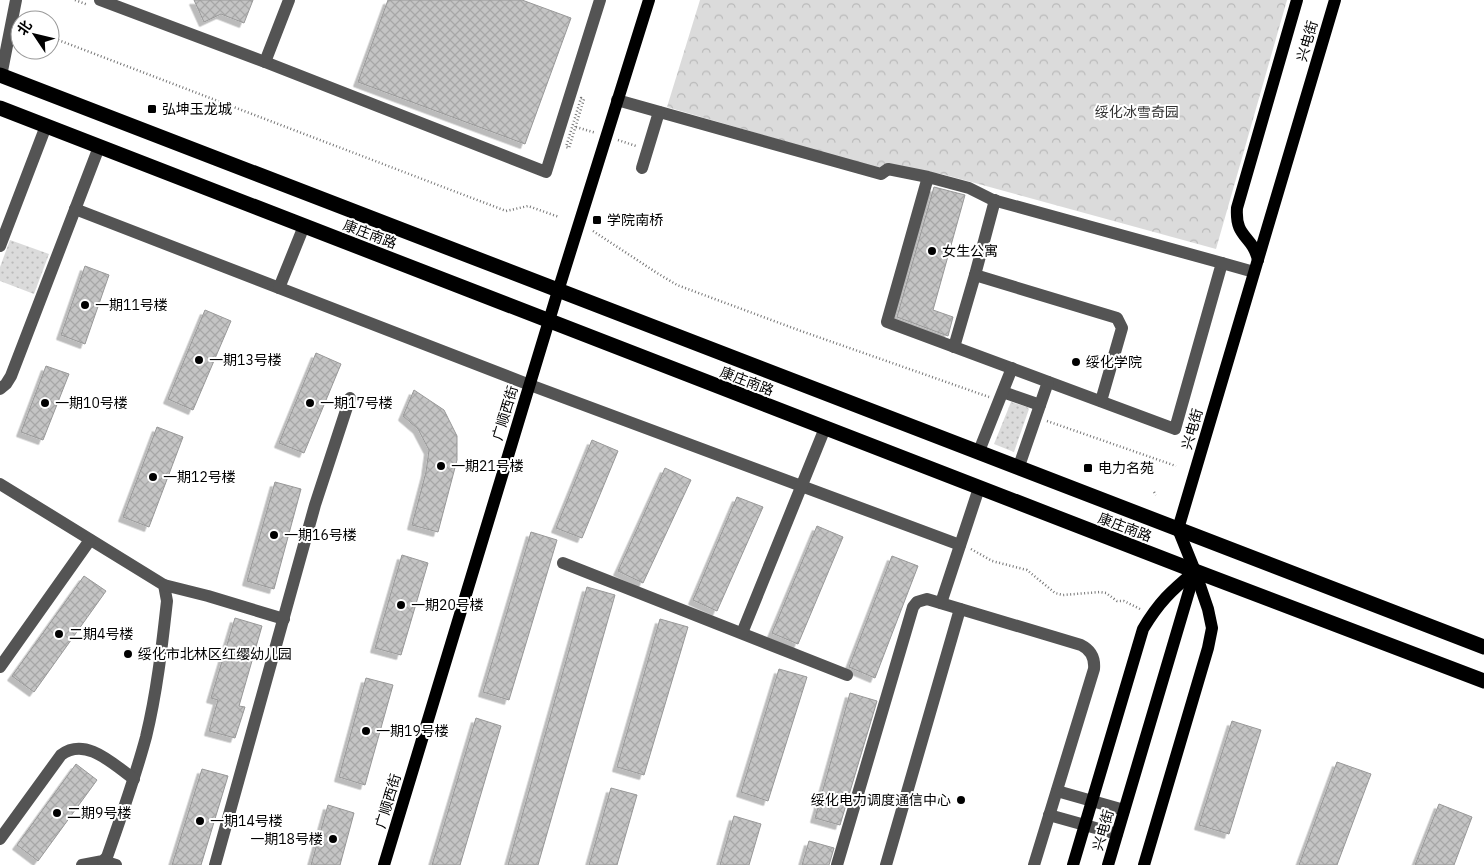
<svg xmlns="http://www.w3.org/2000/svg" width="1484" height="865" viewBox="0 0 1484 865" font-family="'IBM Plex Sans','Noto Sans SC',sans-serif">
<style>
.grass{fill:url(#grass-dots)}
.park{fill:url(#park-crowns)}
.building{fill:url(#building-cross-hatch);stroke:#989898;filter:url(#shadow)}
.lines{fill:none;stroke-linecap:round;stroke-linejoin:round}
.path{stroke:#767676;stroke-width:2.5;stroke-dasharray:1 2.5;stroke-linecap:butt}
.minor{stroke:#545454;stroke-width:12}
.major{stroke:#000;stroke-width:12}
.highway{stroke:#000;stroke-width:15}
.poi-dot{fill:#000;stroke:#fff;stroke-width:2}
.labels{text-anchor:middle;stroke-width:4;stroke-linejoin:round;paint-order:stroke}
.street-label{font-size:14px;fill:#000;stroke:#fff}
.poi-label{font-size:14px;fill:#000;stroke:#fff;text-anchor:start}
.park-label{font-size:14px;fill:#323232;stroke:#fff}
</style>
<defs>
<pattern id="grass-dots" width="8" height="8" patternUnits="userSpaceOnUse" patternTransform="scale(1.25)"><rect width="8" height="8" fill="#dbdbdb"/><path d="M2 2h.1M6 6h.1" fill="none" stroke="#bababa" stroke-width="1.8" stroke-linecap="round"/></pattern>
<pattern id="park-crowns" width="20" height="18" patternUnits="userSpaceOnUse" patternTransform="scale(1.25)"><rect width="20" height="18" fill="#dbdbdb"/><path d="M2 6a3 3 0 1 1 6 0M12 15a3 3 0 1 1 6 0" fill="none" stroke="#bababa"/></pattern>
<pattern id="building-cross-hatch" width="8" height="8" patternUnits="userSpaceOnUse" patternTransform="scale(1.25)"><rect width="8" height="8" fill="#c4c4c4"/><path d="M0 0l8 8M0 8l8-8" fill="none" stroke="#a7a7a7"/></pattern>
<filter id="shadow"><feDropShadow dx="-4.5" dy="4.5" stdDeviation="0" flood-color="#0004"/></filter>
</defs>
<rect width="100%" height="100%" fill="#fff"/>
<!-- grass -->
<g class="grass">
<path d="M10,240L49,254L34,294L0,281V267Z"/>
<path d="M1011,402L1027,407L1029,409L1014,452L994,444Z"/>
</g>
<!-- park -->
<path class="park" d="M700,0H1287L1216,249L942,174L880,169L667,107Z"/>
<!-- building -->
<g class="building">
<path d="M194,0H253L244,23L221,14L204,22Z"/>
<path d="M388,0H522L571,18L525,144L358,82Z"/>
<path d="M934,187L965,195L933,310L953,317L948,336L897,317Z"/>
<path d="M85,266L109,275L85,344L61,335Z"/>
<path d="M205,310L231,321L193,410L168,399Z"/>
<path d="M316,353L341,364L304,453L279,443Z"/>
<path d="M46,366L69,374L43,440L21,432Z"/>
<path d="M414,390L444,410L457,436V460L438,532L412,525L426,472L429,450L418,429L403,416Z"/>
<path d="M157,427L183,437L149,527L123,517Z"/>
<path d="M592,440L618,451L582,538L556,528Z"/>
<path d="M665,468L691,480L643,583L618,571Z"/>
<path d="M275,482L301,489L274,589L247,581Z"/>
<path d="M737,497L763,507L717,611L693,600Z"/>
<path d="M817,526L843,537L798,644L772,633Z"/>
<path d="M531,532L557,540L509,700L483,692Z"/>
<path d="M402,555L428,563L401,655L375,648Z"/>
<path d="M892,556L918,566L875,678L849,667Z"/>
<path d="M84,576L106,591L34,692L12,676Z"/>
<path d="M587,587L615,595L568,760L538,865H508Z"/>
<path d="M235,618L262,626L239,706L245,707L235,738L209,731L218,700L211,698Z"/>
<path d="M660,619L688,627L644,775L617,767Z"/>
<path d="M779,669L807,677L768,801L741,792Z"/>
<path d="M366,678L393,685L365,785L339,777Z"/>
<path d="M850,693L877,701L840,825L815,818Z"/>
<path d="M476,718L501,726L460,865H432Z"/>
<path d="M1232,721L1261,730L1229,834L1199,825Z"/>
<path d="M1337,762L1371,774L1337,865H1299Z"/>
<path d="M76,764L97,780L38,861L17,845Z"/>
<path d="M202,769L228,776L201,865H172Z"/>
<path d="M611,788L637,795L617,865H589Z"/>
<path d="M1439,804L1472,817L1454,865H1415Z"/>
<path d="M328,805L354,813L340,865H311Z"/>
<path d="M734,816L761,824L749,865H720Z"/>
<path d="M809,841L834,848L829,865H802Z"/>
</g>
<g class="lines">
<!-- path -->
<g class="path">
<path d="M75,0L88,5"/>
<path d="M27,13L38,20"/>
<path d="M50,34L53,38L506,211L528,206L559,217"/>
<path d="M581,98L584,99L569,148L566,147Z"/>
<path d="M576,127L596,133"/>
<path d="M618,140L636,146"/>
<path d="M593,231L657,273L677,285L801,331L989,397"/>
<path d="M1047,421L1176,466"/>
<path d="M1154,492L1156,495"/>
<path d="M971,549L992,561L1027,570L1055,593L1063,595L1100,592L1106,593L1117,601H1124L1142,610"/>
</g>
<!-- minor -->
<g class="minor">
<path d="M100,0L265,62L546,172L600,0"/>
<path d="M265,62L289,0"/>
<path d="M1,76L16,0"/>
<path d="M617,100L881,174L888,169L928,177L969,188L993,200L1222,263L1175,429L887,322L928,177"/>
<path d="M642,168L659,112"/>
<path d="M995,200L975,275L1117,318L1122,328L1101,401"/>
<path d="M75,209L530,385L960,545"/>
<path d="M0,246L46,126"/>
<path d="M1222,263L1254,272"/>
<path d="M279,288L304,226"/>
<path d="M954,347L975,275"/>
<path d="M0,389L6,384L11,376L99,147"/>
<path d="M1003,392L1040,405"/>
<path d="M979,451L1012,368"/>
<path d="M1019,466L1048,382"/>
<path d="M0,484L164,585L167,601C162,646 157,692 146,737C135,778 121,817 107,857L103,861L82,865"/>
<path d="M563,563L847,675"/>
<path d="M164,585L208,596L284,619"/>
<path d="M941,603L979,488"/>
<path d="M742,633L825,428"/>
<path d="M0,667L90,540"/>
<path d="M1057,791L1124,810"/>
<path d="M1049,815L1117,834"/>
<path d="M0,839L61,755C86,736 114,765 134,779"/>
<path d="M103,861L116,865"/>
<path d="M215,865L315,505L350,398"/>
<path d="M837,865L913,607L917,602L927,599L1081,645C1091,650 1095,658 1094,669L1034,865"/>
<path d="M886,865L960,609"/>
</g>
<!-- major -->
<g class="major">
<path d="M1258,260C1252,234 1235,239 1237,208L1297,0"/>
<path d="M384,865L558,291L649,0"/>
<path d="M1073,865L1143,629C1159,602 1171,591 1195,571L1208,609L1212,628L1208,648L1144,865"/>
<path d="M1108,865L1195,571L1178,529L1335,0"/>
</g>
<!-- highway -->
<g class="highway">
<path d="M0,75L1484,647"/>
<path d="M0,108L1195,571L1484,681"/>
</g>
</g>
<!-- markers -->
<g class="poi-dot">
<rect x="147" y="104" width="10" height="10" rx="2.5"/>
<rect x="592" y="215" width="10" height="10" rx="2.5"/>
<circle cx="932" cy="251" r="5"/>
<circle cx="85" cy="305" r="5"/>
<circle cx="199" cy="360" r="5"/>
<circle cx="1076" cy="362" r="5"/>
<circle cx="45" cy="403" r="5"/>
<circle cx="310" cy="403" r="5"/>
<circle cx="441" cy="466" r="5"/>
<rect x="1083" y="463" width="10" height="10" rx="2.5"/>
<circle cx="153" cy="477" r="5"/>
<circle cx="274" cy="535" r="5"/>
<circle cx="401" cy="605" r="5"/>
<circle cx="59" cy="634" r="5"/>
<circle cx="128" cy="654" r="5"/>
<circle cx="366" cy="731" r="5"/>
<circle cx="961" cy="800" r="5"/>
<circle cx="57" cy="813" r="5"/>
<circle cx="200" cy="821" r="5"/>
<circle cx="333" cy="839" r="5"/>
</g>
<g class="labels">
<!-- street labels -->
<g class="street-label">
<text transform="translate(1307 41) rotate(-74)" y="5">兴电街</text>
<text transform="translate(370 234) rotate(21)" y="5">康庄南路</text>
<text transform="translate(747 381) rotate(21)" y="5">康庄南路</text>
<text transform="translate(505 413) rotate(-73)" y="5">广顺西街</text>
<text transform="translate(1192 429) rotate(-74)" y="5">兴电街</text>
<text transform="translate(1125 527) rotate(21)" y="5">康庄南路</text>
<text transform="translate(388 801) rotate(-73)" y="5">广顺西街</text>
<text transform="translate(1103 830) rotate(-74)" y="5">兴电街</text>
</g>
<!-- poi labels -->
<g class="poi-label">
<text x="162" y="114">弘坤玉龙城</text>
<text x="607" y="225">学院南桥</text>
<text x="942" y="256">女生公寓</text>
<text x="95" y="310">一期11号楼</text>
<text x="209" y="365">一期13号楼</text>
<text x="1086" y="367">绥化学院</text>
<text x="55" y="408">一期10号楼</text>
<text x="320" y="408">一期17号楼</text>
<text x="451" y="471">一期21号楼</text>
<text x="1098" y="473">电力名苑</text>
<text x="163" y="482">一期12号楼</text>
<text x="284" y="540">一期16号楼</text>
<text x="411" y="610">一期20号楼</text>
<text x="69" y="639">二期4号楼</text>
<text x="138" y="659">绥化市北林区红缨幼儿园</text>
<text x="376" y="736">一期19号楼</text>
<text x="951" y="805" text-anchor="end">绥化电力调度通信中心</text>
<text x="67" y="818">二期9号楼</text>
<text x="210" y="826">一期14号楼</text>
<text x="323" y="844" text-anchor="end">一期18号楼</text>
</g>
<!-- park labels -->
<g class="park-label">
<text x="1137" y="117">绥化冰雪奇园</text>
</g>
</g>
<!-- north arrow -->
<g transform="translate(35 35) rotate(305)"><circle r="24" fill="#ffffff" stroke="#999999"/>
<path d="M0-4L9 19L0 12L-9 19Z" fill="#000000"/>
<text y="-8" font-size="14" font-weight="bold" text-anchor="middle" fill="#000000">北</text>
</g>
</svg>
